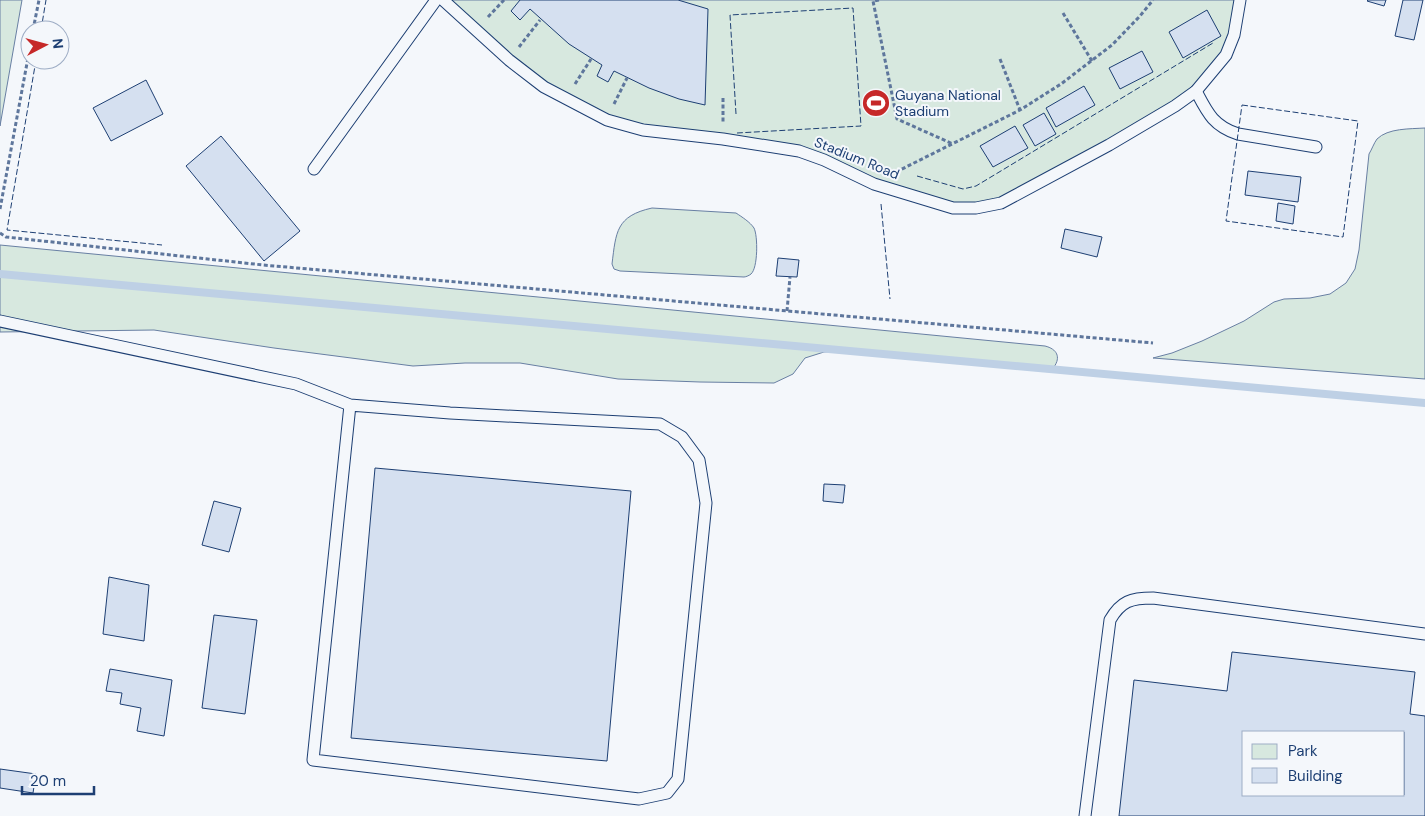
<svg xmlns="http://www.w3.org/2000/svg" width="1425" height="816" viewBox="0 0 1425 816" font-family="'DM Sans',sans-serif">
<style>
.green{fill:#d7e8df;stroke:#687fa3}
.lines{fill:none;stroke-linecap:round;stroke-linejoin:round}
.stream{stroke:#bed0e5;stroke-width:8}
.building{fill:#d5e0f0;stroke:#1d3f73;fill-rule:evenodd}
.lane-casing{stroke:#1d3f73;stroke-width:13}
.path{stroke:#5e769c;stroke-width:3;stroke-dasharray:4 2.5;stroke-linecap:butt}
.lane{stroke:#f4f7fb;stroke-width:11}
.fence{stroke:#1d3f73;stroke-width:1;stroke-dasharray:6 2.5;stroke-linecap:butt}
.labels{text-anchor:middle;stroke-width:4;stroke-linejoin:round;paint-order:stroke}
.poi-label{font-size:14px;fill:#1d3f73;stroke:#f4f7fb;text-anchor:start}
.street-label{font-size:14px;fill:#1d3f73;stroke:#f4f7fb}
</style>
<rect width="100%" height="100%" fill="#f4f7fb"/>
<!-- green -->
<g class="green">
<path d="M0,0H22L0,126Z"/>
<path d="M443,0H1240L1234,35L1196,91L1001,203L953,208L824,160L643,130L566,99Z"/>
<path d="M1425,128V379L1153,358L1172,353L1202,341L1244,321L1274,302L1284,299L1310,298L1330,294L1346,283L1355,269L1359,250L1369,154C1372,149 1374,143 1377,139C1388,128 1410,129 1425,128Z"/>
<path d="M652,208L736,213C742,217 750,222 754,228C758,236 758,268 751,274C750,275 746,277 744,277L620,271L614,269L612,264C616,232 616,216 652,208Z"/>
<path d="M0,245L1045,346C1057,349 1061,357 1054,367L1044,370L853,350L824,352L805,358L793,374L774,383L700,382L618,379L520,363H465L413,366L274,348L154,330L0,332Z"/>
</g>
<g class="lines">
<!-- stream -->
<path class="stream" d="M0,274L1425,403"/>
</g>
<!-- building -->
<g class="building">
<path d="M520,0H678L708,9L705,105L679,99L649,88L614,71L608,82L597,76L602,65L569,44L530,9L520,20L511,11Z"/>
<path d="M1368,0H1386L1384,6L1367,1Z"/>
<path d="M1403,0H1423L1414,40L1395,36Z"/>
<path d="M1207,10L1221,36L1183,58L1169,32Z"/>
<path d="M1142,51L1153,72L1120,89L1109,68Z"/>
<path d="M146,80L163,114L111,141L93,108Z"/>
<path d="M1084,86L1095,105L1056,127L1046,108Z"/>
<path d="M1044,113L1056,134L1035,146L1023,125Z"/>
<path d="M1015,126L1028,148L993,167L980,146Z"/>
<path d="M221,136L300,231L264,261L186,166Z"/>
<path d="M1248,171L1301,177L1298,202L1245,195Z"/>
<path d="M1278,203L1295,206L1293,224L1276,221Z"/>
<path d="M1065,229L1102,237L1097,257L1061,248Z"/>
<path d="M778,258L799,260L797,277L776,276Z"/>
<path d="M375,468L631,491L607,761L351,738Z"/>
<path d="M824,484L845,485L843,503L823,501Z"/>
<path d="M214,501L241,508L229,552L202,545Z"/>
<path d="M109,577L149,585L144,641L103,634Z"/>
<path d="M214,615L257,620L245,714L202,708Z"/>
<path d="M1232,652L1415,672L1410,714L1425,716V816H1119L1134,680L1227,691ZM1244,732H1404V795H1244Z"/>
<path d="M110,669L172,680L164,736L137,731L141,708L120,704L122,693L106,691Z"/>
<path d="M0,769L36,774L33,793L0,788Z"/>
</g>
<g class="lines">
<defs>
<g id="lane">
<path d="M443,0L509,60L544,87L607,120L643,130L723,139L799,151L824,160L874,184L953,208H976L1001,203L1109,145L1175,106L1196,91L1226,55L1234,35L1240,0"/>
<path d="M1196,91C1207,112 1213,126 1238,134L1316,147"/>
<path d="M314,169L436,0"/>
<path d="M0,321L296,384L350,405L450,413L660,424L682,437L699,460L706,503L678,779L667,793L639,799L313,760L350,405"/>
<path d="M1085,816L1110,620C1121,601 1131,598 1153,598L1425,634"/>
</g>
</defs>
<!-- lane casing -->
<use href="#lane" class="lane-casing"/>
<!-- path -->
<g class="path">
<path d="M879,0L873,1L897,119L953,144"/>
<path d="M1063,13L1092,61"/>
<path d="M488,17L504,0"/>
<path d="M33,30L39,0"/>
<path d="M519,47L540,20"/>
<path d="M1000,59L1020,110"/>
<path d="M575,84L591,59"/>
<path d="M723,98V123"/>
<path d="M614,104L627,78"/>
<path d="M896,172L1020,110L1061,84L1112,45L1140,16L1153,0"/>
<path d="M0,209L30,47"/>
<path d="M0,233L6,237L263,265L1153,343"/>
<path d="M787,311L790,277"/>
</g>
<!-- lane -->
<use href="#lane" class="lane"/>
<!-- fence -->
<g class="fence">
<path d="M41,30L46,0"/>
<path d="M36,60L7,230L162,245"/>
<path d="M1242,105L1358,121L1343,237L1226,221Z"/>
<path d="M736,114L730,15L853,8L861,126L737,133"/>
<path d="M917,176L963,189L976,186L1213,43"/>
<path d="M881,204L890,299"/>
</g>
</g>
<!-- icons -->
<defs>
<symbol id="stadium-disc" viewBox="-11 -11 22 22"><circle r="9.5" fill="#c62828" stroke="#f4f7fb"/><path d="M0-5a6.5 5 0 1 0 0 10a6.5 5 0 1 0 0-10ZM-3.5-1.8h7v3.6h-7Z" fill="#fff"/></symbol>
</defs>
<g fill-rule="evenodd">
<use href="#stadium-disc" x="860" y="87" width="32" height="32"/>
</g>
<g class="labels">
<!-- poi labels -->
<g class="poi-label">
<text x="895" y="100">Guyana National<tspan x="895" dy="16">Stadium</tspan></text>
</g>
<!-- street labels -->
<g class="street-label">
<text transform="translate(857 158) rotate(22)" y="5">Stadium Road</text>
</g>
</g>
<!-- legend -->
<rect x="1242" y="731" width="162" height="65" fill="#f4f7fb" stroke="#9eadc5"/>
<rect x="1252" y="744" width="25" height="15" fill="#d7e8df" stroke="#9eadc5"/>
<text x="1288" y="756" font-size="15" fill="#1d3f73">Park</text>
<rect x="1252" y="768" width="25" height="15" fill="#d5e0f0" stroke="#9eadc5"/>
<text x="1288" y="781" font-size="15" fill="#1d3f73">Building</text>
<!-- north arrow -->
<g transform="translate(45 45) rotate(84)"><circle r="24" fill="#f4f7fb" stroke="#9eadc5"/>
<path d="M0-4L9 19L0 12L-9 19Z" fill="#c62828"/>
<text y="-8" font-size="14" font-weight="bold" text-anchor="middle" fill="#1d3f73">N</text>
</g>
<!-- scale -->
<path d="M22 786v8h72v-8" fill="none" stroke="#1d3f73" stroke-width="2.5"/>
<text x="30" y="786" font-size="15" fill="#1d3f73" stroke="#f4f7fb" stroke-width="4" paint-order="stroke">20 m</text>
</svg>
